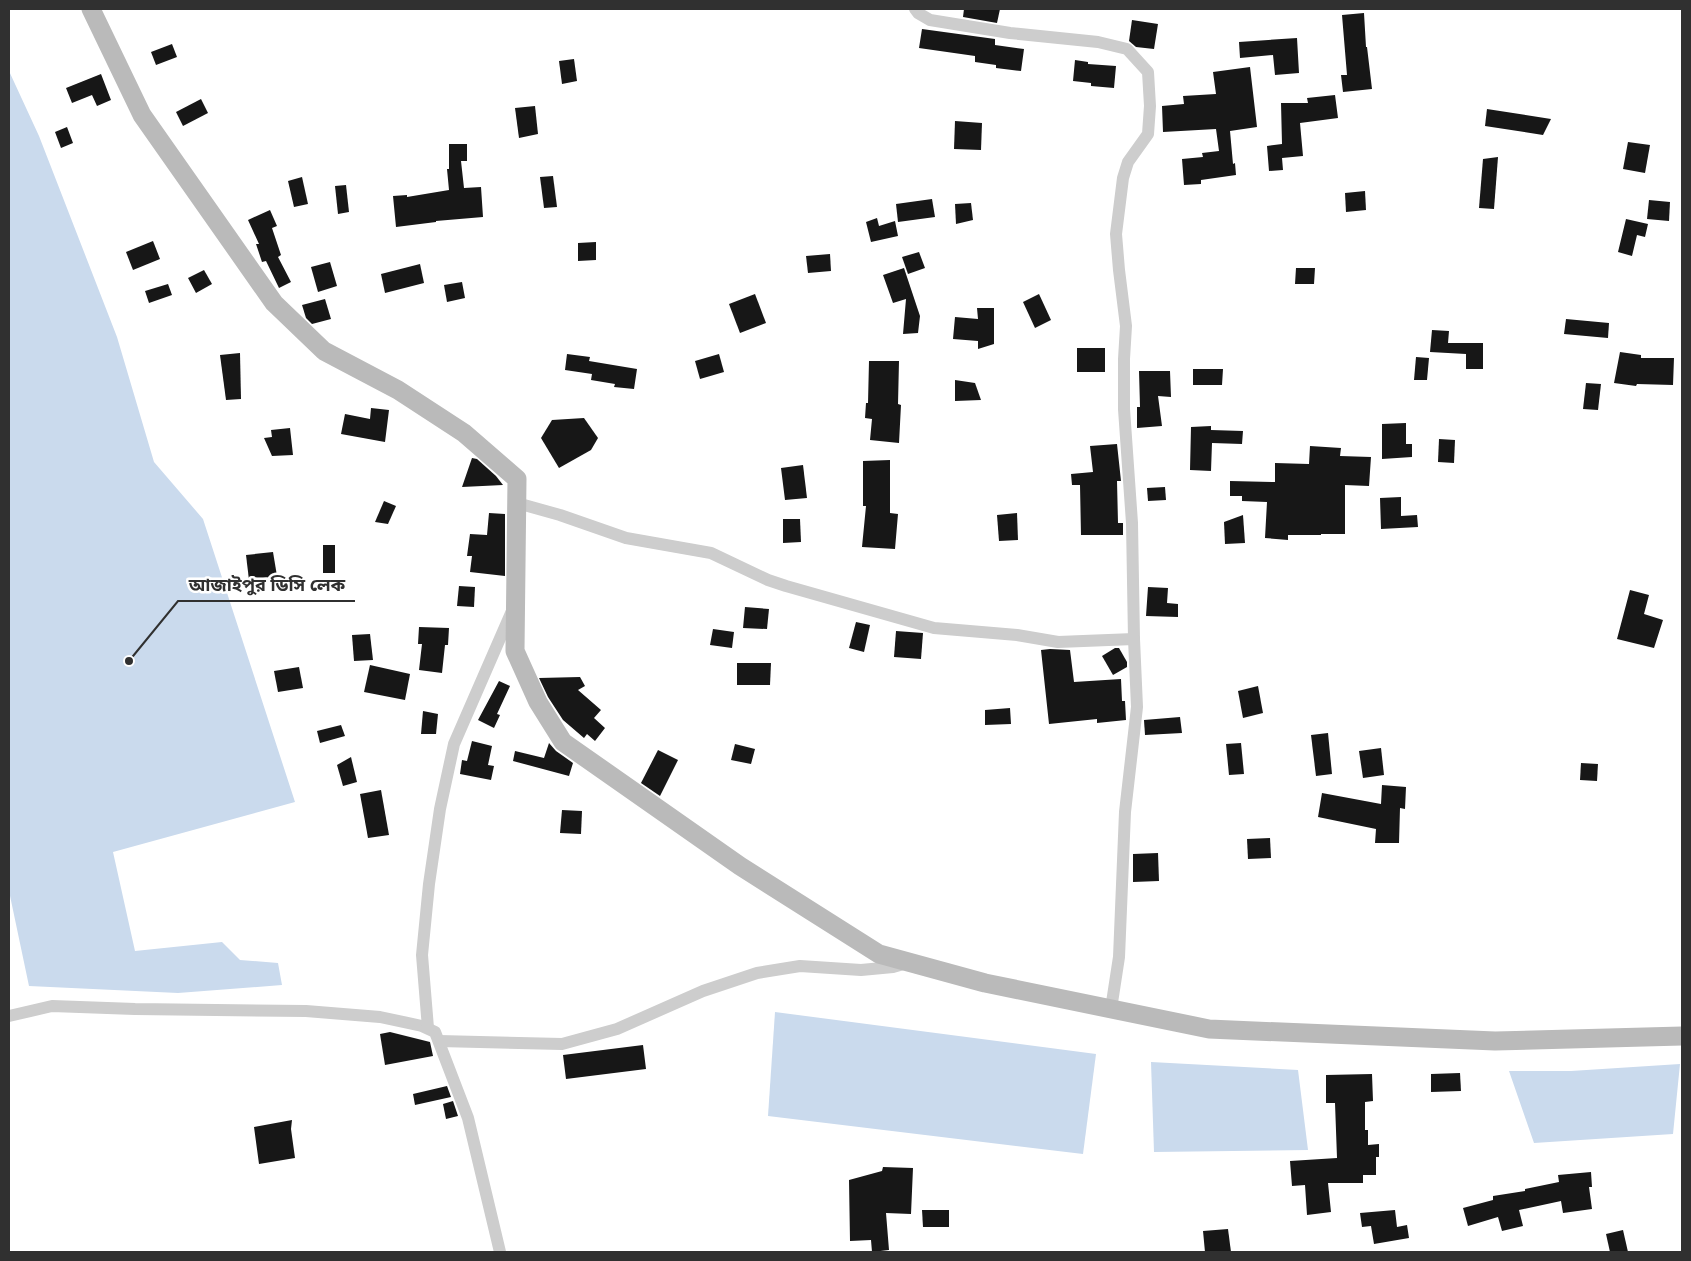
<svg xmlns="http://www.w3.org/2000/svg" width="1691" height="1261" viewBox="0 0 1691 1261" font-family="'Space Grotesk','Noto Sans Bengali',sans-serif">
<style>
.water{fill:#cadaed}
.building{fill:#171717}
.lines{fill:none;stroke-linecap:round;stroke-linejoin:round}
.street{stroke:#cdcdcd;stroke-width:12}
.secondary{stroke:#bababa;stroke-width:19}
.leader{fill:none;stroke:#303030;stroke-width:2}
.callout-dot{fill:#303030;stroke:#fff;stroke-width:2}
.callout-label{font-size:18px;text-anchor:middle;font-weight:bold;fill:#303030;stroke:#fff;stroke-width:5;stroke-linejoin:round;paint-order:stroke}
</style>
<rect width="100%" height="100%" fill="#fff"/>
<!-- water -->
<g class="water">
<path d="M9,71L39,136L117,337L154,462L203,519L295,802L113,852L135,951L222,942L240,960L278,963L282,985L178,993L29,986L9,891Z"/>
<path d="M775,1012L1096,1054L1083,1154L768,1116Z"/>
<path d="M1151,1062L1298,1070L1308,1150L1154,1152Z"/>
<path d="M1680,1064L1673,1134L1534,1143L1509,1071H1571Z"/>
</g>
<!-- building -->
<g class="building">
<path d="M964,9H1000L997,23L963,17Z"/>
<path d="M1364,13L1366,47H1367L1372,89L1343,92L1341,75H1347L1342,15Z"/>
<path d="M1132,20L1158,24L1154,49L1136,47L1129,41Z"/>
<path d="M922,29L995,39V45L1024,49L1021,71L996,68V65L975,62V56L919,48Z"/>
<path d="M1297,38L1299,73L1275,75L1273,55L1240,58L1239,42Z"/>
<path d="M172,44L177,57L156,65L151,52Z"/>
<path d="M574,59L577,81L562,84L559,61Z"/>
<path d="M1075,60L1088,62V64L1116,66L1114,88L1091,86V83L1073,81Z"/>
<path d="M1250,67L1257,127L1230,131L1233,164L1235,163L1236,175L1201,180V184L1184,185L1182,159L1203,157L1202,153L1219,151L1216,129L1163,132L1162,106L1184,104L1183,96L1216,94L1213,72Z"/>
<path d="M101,74L111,100L97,106L92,95L72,103L66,88Z"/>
<path d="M1335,95L1338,118L1300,123L1303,156L1282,158L1283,170L1269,171L1267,146L1282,144L1281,103H1308L1307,98Z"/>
<path d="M201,99L208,113L183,126L176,112Z"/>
<path d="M535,106L538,134L519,138L515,108Z"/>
<path d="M1487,109L1551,119L1543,135L1485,126Z"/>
<path d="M955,121L982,123L981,150L954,149Z"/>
<path d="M67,127L73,143L61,148L55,132Z"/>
<path d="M1628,142L1650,145L1645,173L1623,169Z"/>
<path d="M449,144H467V161H461L464,188L481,187L483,217L436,221V222L396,227L393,196L407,195V197L449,190L447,169H449Z"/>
<path d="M1498,157L1494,209L1479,208L1483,159Z"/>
<path d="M553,176L557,207L544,208L540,177Z"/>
<path d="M302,177L308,204L294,207L288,181Z"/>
<path d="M346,185L349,212L338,214L335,186Z"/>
<path d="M1365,191L1366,210L1346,212L1345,193Z"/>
<path d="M932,199L935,217L898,222L896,204Z"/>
<path d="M1649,200L1670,202L1669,221L1647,219Z"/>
<path d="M971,203L973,220L956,224L955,204Z"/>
<path d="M270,210L277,226L272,228L281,255L278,257L291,282L279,288L266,261L262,262L256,244H259L248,220Z"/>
<path d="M877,218L879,226L895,221L898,236L871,242L866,222Z"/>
<path d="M1626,219L1648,224L1645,237L1637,235L1632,256L1618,252Z"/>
<path d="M153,241L160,259L133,270L126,252Z"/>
<path d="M596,242V260L578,261V243Z"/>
<path d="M919,252L925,268L908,274L902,257Z"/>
<path d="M830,254L831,271L808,273L806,256Z"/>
<path d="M330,262L337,286L318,292L311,267Z"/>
<path d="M420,264L424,283L385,293L381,274Z"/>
<path d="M904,268L920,316L918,333L903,334L906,299L893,303L883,275Z"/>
<path d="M1296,268H1315L1314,284H1295Z"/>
<path d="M204,270L212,284L196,293L188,278Z"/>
<path d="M462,282L465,298L447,302L444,285Z"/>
<path d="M168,284L172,295L149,303L145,291Z"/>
<path d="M755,294L766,323L740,333L729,304Z"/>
<path d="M1039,294L1051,320L1035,328L1023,302Z"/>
<path d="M325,299L331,319L312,324L306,318L302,305Z"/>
<path d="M977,308H994V344L978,349V341L953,339L955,317L978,319Z"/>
<path d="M1566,319L1609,323L1608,338L1564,334Z"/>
<path d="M1432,330L1449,331L1448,343H1483V369H1466V354L1430,352Z"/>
<rect x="1077" y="348" width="28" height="24"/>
<path d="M1620,352L1641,355V358H1674L1673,385L1637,384L1636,386L1614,383Z"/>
<path d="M240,353L241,399L226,400L220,355Z"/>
<path d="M567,354L590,357L589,361L637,369L634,389L614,387L615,384L591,380L592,374L565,370Z"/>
<path d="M719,354L724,372L700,379L695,361Z"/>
<path d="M1416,357L1429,358L1427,380H1414Z"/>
<path d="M869,361H899L898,404L901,405L899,443L870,440L872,419L865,418L866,403H868Z"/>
<path d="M1193,369H1223L1222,385H1193Z"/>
<path d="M1139,371H1170L1171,397L1158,396L1162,426L1137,428V407H1140Z"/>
<path d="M955,380L975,383L981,400L955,401Z"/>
<path d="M1586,383L1601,384L1598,410L1583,409Z"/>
<path d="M371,408L389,410L385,442L341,434L345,414L370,419Z"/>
<path d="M584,418L598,438L591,450L559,468L541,438L552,420Z"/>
<path d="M1406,423V444H1412V457L1382,459V424Z"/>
<path d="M1211,426V430L1243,431L1242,444L1212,443L1211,471L1190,470L1191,427Z"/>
<path d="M290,428L293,455L272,456L264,438L272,437L271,430Z"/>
<path d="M1439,439L1455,440L1454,463L1438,462Z"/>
<path d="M1117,444L1121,481H1117L1118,523H1123V535H1081L1080,485H1072L1071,474L1093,472L1090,446Z"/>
<path d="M1310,446L1341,448L1340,456L1371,457L1369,486L1345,485V534H1321V535H1288V540L1265,538L1267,502L1242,501V496H1230V481L1275,482V463L1309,464Z"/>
<path d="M472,458L477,459L496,476L503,485L462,487Z"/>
<path d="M890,460V513L898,514L895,549L862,547L866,506H863V461Z"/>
<path d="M803,465L807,498L785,500L781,468Z"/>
<path d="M1165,487L1166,500L1148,501L1147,488Z"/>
<path d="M1401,497V516L1417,515L1418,527L1381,529L1380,498Z"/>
<path d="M384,501L396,506L388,524L375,522Z"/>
<path d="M489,513L505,514V576L470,572L472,556H467L470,534L487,535Z"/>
<path d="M1017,513L1018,540L999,541L997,515Z"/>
<path d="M1243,515L1245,543L1225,544L1224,522Z"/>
<path d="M783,519H800L801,542L783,543Z"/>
<rect x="323" y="545" width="12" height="28"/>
<path d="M273,552L277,576L249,580L246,555Z"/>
<path d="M459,586L475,587L474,607L457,606Z"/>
<path d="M1148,587L1168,588L1167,603L1178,604V617L1146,616Z"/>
<path d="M1630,590L1649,595L1644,614L1663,620L1654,648L1617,639Z"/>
<path d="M745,607L769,609L767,629L743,628Z"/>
<path d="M856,622L870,625L864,652L849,648Z"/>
<path d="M419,627L449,628L448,645H445L442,673L419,670L422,644H418Z"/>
<path d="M713,629L734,632L732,648L710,645Z"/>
<path d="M896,631L923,633L921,659L894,657Z"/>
<path d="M370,634L373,660L354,661L352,635Z"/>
<path d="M1115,648H1119L1127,662V667L1113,675L1102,656Z"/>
<path d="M1050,649L1070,650L1074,682L1121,679L1122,701H1125L1126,720L1097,723V719L1049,724L1041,650Z"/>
<path d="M737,663H771L770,685H737Z"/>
<path d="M370,665L410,674L405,700L364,692Z"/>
<path d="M299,667L303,688L278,692L274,671Z"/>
<path d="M580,677L585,686L578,690L601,710L594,718L605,728L595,741L587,734L584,738L563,720L548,697L539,678Z"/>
<path d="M499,681L510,686L497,714L500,715L494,728L478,720Z"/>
<path d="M1258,686L1263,713L1243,718L1238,691Z"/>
<path d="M1010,708L1011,724L985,725V710Z"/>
<path d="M423,711L438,714L436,734H421Z"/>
<path d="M1180,717L1182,733L1145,735L1144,720Z"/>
<path d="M341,725L345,736L320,743L317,731Z"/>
<path d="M1328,733L1332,774L1316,776L1311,735Z"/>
<path d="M472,741L492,746L488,765L494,766L491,780L460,774L462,760L467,761Z"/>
<path d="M549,743L556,751L573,763L569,776L513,761L515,751L544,758Z"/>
<path d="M1241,743L1244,774L1229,775L1226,744Z"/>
<path d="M735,744L755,749L751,764L731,760Z"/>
<path d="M1381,748L1384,775L1363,778L1359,751Z"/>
<path d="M658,750L678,760L660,796L641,783Z"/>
<path d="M351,757L357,782L343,786L337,765Z"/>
<path d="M1581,763L1598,764L1597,781L1580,780Z"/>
<path d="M1382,785L1406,787L1405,809L1400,808L1399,843H1375L1376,829L1318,817L1322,793L1381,804Z"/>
<path d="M381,790L389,835L368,838L360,794Z"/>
<path d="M562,810L582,811L581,834L560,833Z"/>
<path d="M1270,838L1271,858L1248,859L1247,839Z"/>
<path d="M1158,853L1159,881L1133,882V854Z"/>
<path d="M390,1032L430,1042L433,1056L385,1065L380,1034Z"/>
<path d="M643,1045L646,1069L566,1079L563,1055Z"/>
<path d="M1460,1073L1461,1091L1431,1092V1074Z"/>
<path d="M1372,1074L1373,1101L1365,1102V1130H1368V1145L1379,1144V1157H1376V1175H1363V1183H1328L1331,1212L1307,1215L1305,1185L1292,1186L1290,1161L1337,1158L1335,1103H1326V1075Z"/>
<path d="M447,1086L451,1097L415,1105L413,1094Z"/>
<path d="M453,1101L458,1116L446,1119L443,1104Z"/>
<path d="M292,1120L291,1129L295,1158L259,1164L254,1127Z"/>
<path d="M883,1167L913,1168L911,1214L886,1213L889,1250L872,1252L871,1240L850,1241L849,1180L882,1171Z"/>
<path d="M1591,1172L1592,1187H1589L1592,1209L1563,1213L1561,1201L1519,1210L1523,1226L1502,1231L1498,1217L1468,1226L1463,1208L1493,1200V1196L1525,1191V1189L1559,1182L1558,1175Z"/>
<path d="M922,1210H949V1227H923Z"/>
<path d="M1395,1210L1397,1227L1407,1225L1409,1238L1374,1244L1371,1226L1362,1227L1360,1213Z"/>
<path d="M1228,1229L1231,1252H1205L1203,1231Z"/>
<path d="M1623,1230L1628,1252H1610L1606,1234Z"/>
</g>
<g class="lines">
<!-- street -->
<g class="street">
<path d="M915,9L918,13L930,20L1010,33L1098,42L1127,49L1148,72L1150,106L1148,134L1128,162L1123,178L1116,234L1119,270L1126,326L1124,359V409L1132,523L1134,639"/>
<path d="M517,503L560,515L626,538L711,553L768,580L786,586L934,628L1017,635L1058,642L1134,639L1137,707L1125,812L1119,957L1111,1009"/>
<path d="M9,1016L52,1006L135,1009L306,1011L380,1017L422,1026L435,1032L468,1118L500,1252"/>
<path d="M428,1028L422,955L429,884L440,809L454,744L512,611"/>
<path d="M439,1041L562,1044L617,1029L703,991L757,973L800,966L861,970L893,967L907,963"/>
</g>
<!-- secondary -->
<path class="secondary" d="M91,9L142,115L274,303L324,351L398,390L464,433L517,479L515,651L538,702L563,742L740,866L879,954L985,983L1209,1029L1495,1041L1682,1036"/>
</g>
<!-- callouts -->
<path class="leader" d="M129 661L178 601H355"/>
<circle class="callout-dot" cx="129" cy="661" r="5"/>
<g class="callout-label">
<text x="267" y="591">আজাইপুর ডিসি লেক</text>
</g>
<!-- border -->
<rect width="1691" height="1261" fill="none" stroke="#303030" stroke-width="20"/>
</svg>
